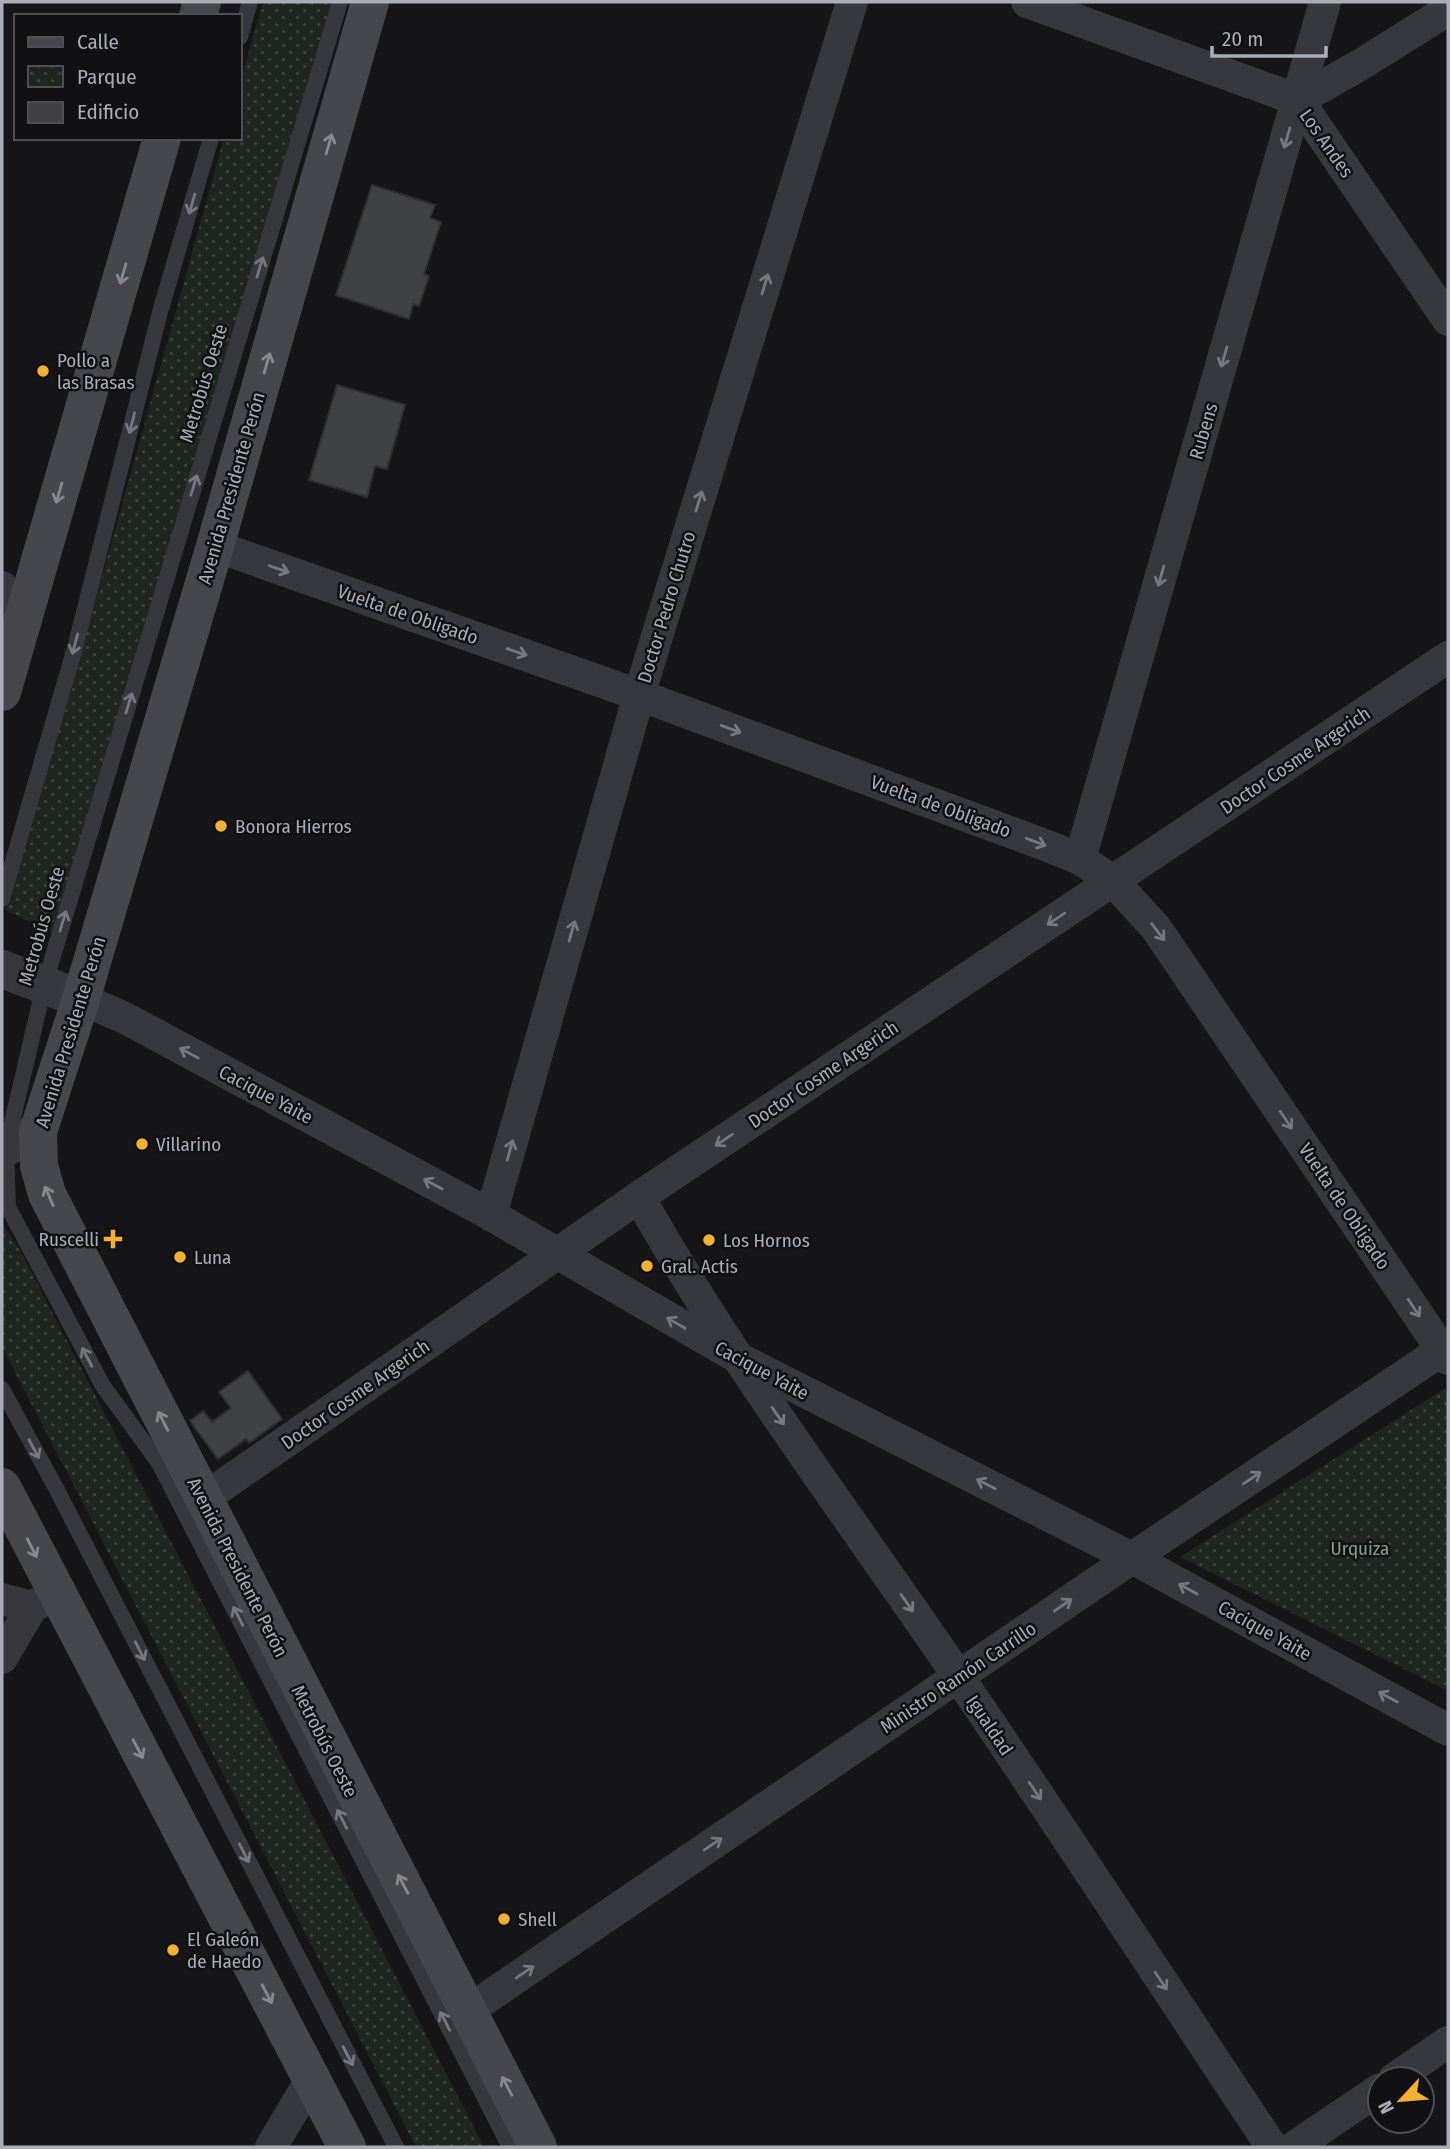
<svg xmlns="http://www.w3.org/2000/svg" width="1450" height="2149" viewBox="0 0 1450 2149" font-family="'Fira Sans Condensed',sans-serif">
<style>
.park{fill:url(#park-dots)}
.building{fill:#404145;stroke:#303034;stroke-width:2}
.lines{fill:none;stroke-linecap:round;stroke-linejoin:round}
.service{stroke:#37383d;stroke-width:16}
.minor{stroke:#37383d;stroke-width:32}
.tertiary{stroke:#37383d;stroke-width:38}
.secondary{stroke:#45474d;stroke-width:38}
.oneway{stroke:#757881}
.oneway2{stroke:#858993}
.poi-dot{fill:#f2b134;stroke:#111113;stroke-width:2.5}
.labels{text-anchor:middle;stroke-width:5;stroke-linejoin:round;paint-order:stroke}
.street-label{font-size:19px;fill:#a8adb8;stroke:#111113}
.poi-label{font-size:19px;fill:#a8adb8;stroke:#111113;text-anchor:start}
.park-label{font-size:19px;fill:#7fa381;stroke:#111113}
</style>
<defs>
<pattern id="park-dots" width="8" height="8" patternUnits="userSpaceOnUse" patternTransform="scale(1.75)"><rect width="8" height="8" fill="#1e261f"/><path d="M2 2h.1M6 6h.1" fill="none" stroke="#3c433d" stroke-width="1.8" stroke-linecap="round"/></pattern>
</defs>
<rect width="100%" height="100%" fill="#161618"/>
<!-- park -->
<g class="park">
<path d="M263,2H336L55,934L5,910L76,670L224,138H240V83Z"/>
<path d="M2,1224L20,1250L484,2147H416L2,1347Z"/>
<path d="M1444,1389L1448,1394V1691L1180,1557Z"/>
</g>
<!-- building -->
<g class="building">
<path d="M372,185L435,205L430,218L441,222L424,274L429,276L419,306L413,304L409,319L336,295Z"/>
<path d="M337,385L405,405L387,469L375,466L367,497L309,480Z"/>
<path d="M248,1371L282,1419L249,1443L246,1439L218,1459L190,1421L203,1411L212,1422L231,1408L219,1392Z"/>
</g>
<g class="lines">
<!-- service -->
<g class="service">
<path d="M340,2L44,986L6,1148L8,1207L103,1386L159,1463L510,2147"/>
<path d="M240,37L250,2"/>
<path d="M2,899L76,644L160,312L211,138"/>
<path d="M2,1389L57,1490L396,2147"/>
</g>
<!-- minor -->
<g class="minor">
<path d="M1027,2L1298,100L1448,320"/>
<path d="M1298,100L1360,65L1448,10"/>
<path d="M215,546L639,695L1045,845L1080,859L1113,881L1156,928L1448,1359"/>
<path d="M2,587L19,629"/>
<path d="M1080,859L1325,2"/>
<path d="M81,999L125,1018L491,1215L740,1359L1132,1558L1448,1730"/>
<path d="M639,1197C726,1351 833,1495 934,1641C1049,1808 1160,1979 1272,2147"/>
<path d="M491,1215L639,695L852,2"/>
<path d="M203,1499L639,1197L1448,657"/>
<path d="M2,1599L32,1607"/>
<path d="M2,1658L32,1607L56,1593"/>
<path d="M469,2010L1132,1558L1448,1346"/>
<path d="M1394,2079L1448,2042"/>
<path d="M271,2147L311,2080"/>
<path d="M1294,2147L1380,2089"/>
</g>
<!-- tertiary -->
<g class="tertiary">
<path d="M2,969L81,999"/>
<path d="M2,1149L38,1132"/>
</g>
<!-- secondary -->
<g class="secondary">
<path d="M370,2L215,546L81,999L38,1132L39,1166L47,1194L538,2147"/>
<path d="M198,16L202,2"/>
<path d="M2,692L162,138"/>
<path d="M2,1487L347,2147"/>
</g>
</g>
<!-- one-way arrows -->
<defs><path id="oneway-shaft" d="M-6 0H5M1.5-3L5.5 0L1.5 3" fill="none" stroke-width="1.6" stroke-linecap="round" stroke-linejoin="round" transform="scale(1.75)"/></defs>
<g class="oneway">
<use href="#oneway-shaft" transform="translate(1287 138) rotate(106)"/>
<use href="#oneway-shaft" transform="translate(192 204) rotate(106)"/>
<use href="#oneway-shaft" transform="translate(260 267) rotate(-73)"/>
<use href="#oneway-shaft" transform="translate(765 284) rotate(-73)"/>
<use href="#oneway-shaft" transform="translate(1224 357) rotate(106)"/>
<use href="#oneway-shaft" transform="translate(132 423) rotate(104)"/>
<use href="#oneway-shaft" transform="translate(194 485) rotate(-73)"/>
<use href="#oneway-shaft" transform="translate(699 501) rotate(-73)"/>
<use href="#oneway-shaft" transform="translate(279 569) rotate(19)"/>
<use href="#oneway-shaft" transform="translate(1161 576) rotate(106)"/>
<use href="#oneway-shaft" transform="translate(75 644) rotate(105)"/>
<use href="#oneway-shaft" transform="translate(517 652) rotate(19)"/>
<use href="#oneway-shaft" transform="translate(129 703) rotate(-73)"/>
<use href="#oneway-shaft" transform="translate(731 729) rotate(20)"/>
<use href="#oneway-shaft" transform="translate(1036 842) rotate(21)"/>
<use href="#oneway-shaft" transform="translate(1056 919) rotate(146)"/>
<use href="#oneway-shaft" transform="translate(63 921) rotate(-73)"/>
<use href="#oneway-shaft" transform="translate(572 931) rotate(-74)"/>
<use href="#oneway-shaft" transform="translate(1158 932) rotate(53)"/>
<use href="#oneway-shaft" transform="translate(189 1053) rotate(-152)"/>
<use href="#oneway-shaft" transform="translate(1286 1120) rotate(56)"/>
<use href="#oneway-shaft" transform="translate(724 1140) rotate(146)"/>
<use href="#oneway-shaft" transform="translate(510 1150) rotate(-74)"/>
<use href="#oneway-shaft" transform="translate(433 1184) rotate(-152)"/>
<use href="#oneway-shaft" transform="translate(1414 1308) rotate(56)"/>
<use href="#oneway-shaft" transform="translate(676 1323) rotate(-150)"/>
<use href="#oneway-shaft" transform="translate(87 1357) rotate(-118)"/>
<use href="#oneway-shaft" transform="translate(778 1416) rotate(55)"/>
<use href="#oneway-shaft" transform="translate(34 1449) rotate(62)"/>
<use href="#oneway-shaft" transform="translate(1252 1478) rotate(-34)"/>
<use href="#oneway-shaft" transform="translate(986 1484) rotate(-153)"/>
<use href="#oneway-shaft" transform="translate(1188 1589) rotate(-151)"/>
<use href="#oneway-shaft" transform="translate(907 1603) rotate(55)"/>
<use href="#oneway-shaft" transform="translate(1063 1605) rotate(-35)"/>
<use href="#oneway-shaft" transform="translate(238 1616) rotate(-117)"/>
<use href="#oneway-shaft" transform="translate(140 1651) rotate(63)"/>
<use href="#oneway-shaft" transform="translate(1388 1697) rotate(-151)"/>
<use href="#oneway-shaft" transform="translate(1035 1791) rotate(56)"/>
<use href="#oneway-shaft" transform="translate(342 1819) rotate(-117)"/>
<use href="#oneway-shaft" transform="translate(713 1844) rotate(-34)"/>
<use href="#oneway-shaft" transform="translate(244 1853) rotate(63)"/>
<use href="#oneway-shaft" transform="translate(525 1972) rotate(-34)"/>
<use href="#oneway-shaft" transform="translate(1161 1981) rotate(56)"/>
<use href="#oneway-shaft" transform="translate(445 2021) rotate(-117)"/>
<use href="#oneway-shaft" transform="translate(348 2056) rotate(62)"/>
</g>
<g class="oneway2">
<use href="#oneway-shaft" transform="translate(329 144) rotate(-74)"/>
<use href="#oneway-shaft" transform="translate(123 274) rotate(106)"/>
<use href="#oneway-shaft" transform="translate(267 363) rotate(-74)"/>
<use href="#oneway-shaft" transform="translate(59 493) rotate(106)"/>
<use href="#oneway-shaft" transform="translate(49 1196) rotate(-113)"/>
<use href="#oneway-shaft" transform="translate(163 1421) rotate(-117)"/>
<use href="#oneway-shaft" transform="translate(32 1548) rotate(63)"/>
<use href="#oneway-shaft" transform="translate(138 1749) rotate(62)"/>
<use href="#oneway-shaft" transform="translate(403 1884) rotate(-118)"/>
<use href="#oneway-shaft" transform="translate(267 1994) rotate(62)"/>
<use href="#oneway-shaft" transform="translate(507 2086) rotate(-117)"/>
</g>
<!-- markers -->
<g class="poi-dot">
<circle cx="43" cy="371" r="7"/>
<circle cx="221" cy="826" r="7"/>
<circle cx="142" cy="1144" r="7"/>
<path d="M109.5 1228.5h7v7h7v7h-7v7h-7v-7h-7v-7h7z"/>
<circle cx="709" cy="1240" r="7"/>
<circle cx="180" cy="1257" r="7"/>
<circle cx="647" cy="1266" r="7"/>
<circle cx="504" cy="1919" r="7"/>
<circle cx="173" cy="1950" r="7"/>
</g>
<g class="labels">
<!-- street labels -->
<g class="street-label">
<text transform="translate(1327 143) rotate(55)" y="7">Los Andes</text>
<text transform="translate(203 383) rotate(-73)" y="7">Metrobús Oeste</text>
<text transform="translate(1203 431) rotate(-74)" y="7">Rubens</text>
<text transform="translate(231 488) rotate(-74)" y="7">Avenida Presidente Perón</text>
<text transform="translate(666 607) rotate(-73)" y="7">Doctor Pedro Chutro</text>
<text transform="translate(408 614) rotate(19)" y="7">Vuelta de Obligado</text>
<text transform="translate(1295 760) rotate(-34)" y="7">Doctor Cosme Argerich</text>
<text transform="translate(941 806) rotate(20)" y="7">Vuelta de Obligado</text>
<text transform="translate(41 926) rotate(-74)" y="7">Metrobús Oeste</text>
<text transform="translate(70 1032) rotate(-73)" y="7">Avenida Presidente Perón</text>
<text transform="translate(823 1074) rotate(-34)" y="7">Doctor Cosme Argerich</text>
<text transform="translate(266 1094) rotate(28)" y="7">Cacique Yaite</text>
<text transform="translate(1345 1206) rotate(56)" y="7">Vuelta de Obligado</text>
<text transform="translate(762 1370) rotate(28)" y="7">Cacique Yaite</text>
<text transform="translate(355 1394) rotate(-35)" y="7">Doctor Cosme Argerich</text>
<text transform="translate(238 1567) rotate(63)" y="7">Avenida Presidente Perón</text>
<text transform="translate(1265 1630) rotate(29)" y="7">Cacique Yaite</text>
<text transform="translate(958 1677) rotate(-34)" y="7">Ministro Ramón Carrillo</text>
<text transform="translate(990 1725) rotate(56)" y="7">Igualdad</text>
<text transform="translate(325 1741) rotate(63)" y="7">Metrobús Oeste</text>
</g>
<!-- poi labels -->
<g class="poi-label">
<text x="57" y="367">Pollo a<tspan x="57" dy="22">las Brasas</tspan></text>
<text x="235" y="833">Bonora Hierros</text>
<text x="156" y="1151">Villarino</text>
<text x="99" y="1246" text-anchor="end">Ruscelli</text>
<text x="723" y="1247">Los Hornos</text>
<text x="194" y="1264">Luna</text>
<text x="661" y="1273">Gral. Actis</text>
<text x="518" y="1926">Shell</text>
<text x="187" y="1946">El Galeón<tspan x="187" dy="22">de Haedo</tspan></text>
</g>
<!-- park labels -->
<g class="park-label">
<text x="1360" y="1555">Urquiza</text>
</g>
</g>
<!-- border -->
<rect width="1450" height="2149" fill="none" stroke="#a8adb8" stroke-width="7"/>
<!-- legend -->
<rect x="14" y="14" width="228" height="126" fill="#111113" stroke="#4d4f55" stroke-width="2"/>
<rect x="28" y="37" width="35" height="10" fill="#45474d" stroke="#4d4f55" stroke-width="2"/>
<text x="77" y="49" font-size="21" fill="#a8adb8">Calle</text>
<rect x="28" y="66" width="35" height="21" fill="url(#park-dots)" stroke="#4d4f55" stroke-width="2"/>
<text x="77" y="84" font-size="21" fill="#a8adb8">Parque</text>
<rect x="28" y="102" width="35" height="21" fill="#404145" stroke="#4d4f55" stroke-width="2"/>
<text x="77" y="119" font-size="21" fill="#a8adb8">Edificio</text>
<!-- north arrow -->
<g transform="translate(1401 2100) rotate(244)"><circle r="33" fill="#111113" stroke="#4d4f55" stroke-width="2"/>
<path d="M0-5L12 26L0 18L-12 26Z" fill="#f2b134"/>
<text y="-10" font-size="19" font-weight="bold" text-anchor="middle" fill="#a8adb8">N</text>
</g>
<!-- scale -->
<path d="M1212 46v10h114v-10" fill="none" stroke="#a8adb8" stroke-width="3.5"/>
<text x="1222" y="46" font-size="21" fill="#a8adb8" stroke="#111113" stroke-width="5" paint-order="stroke">20 m</text>
</svg>
